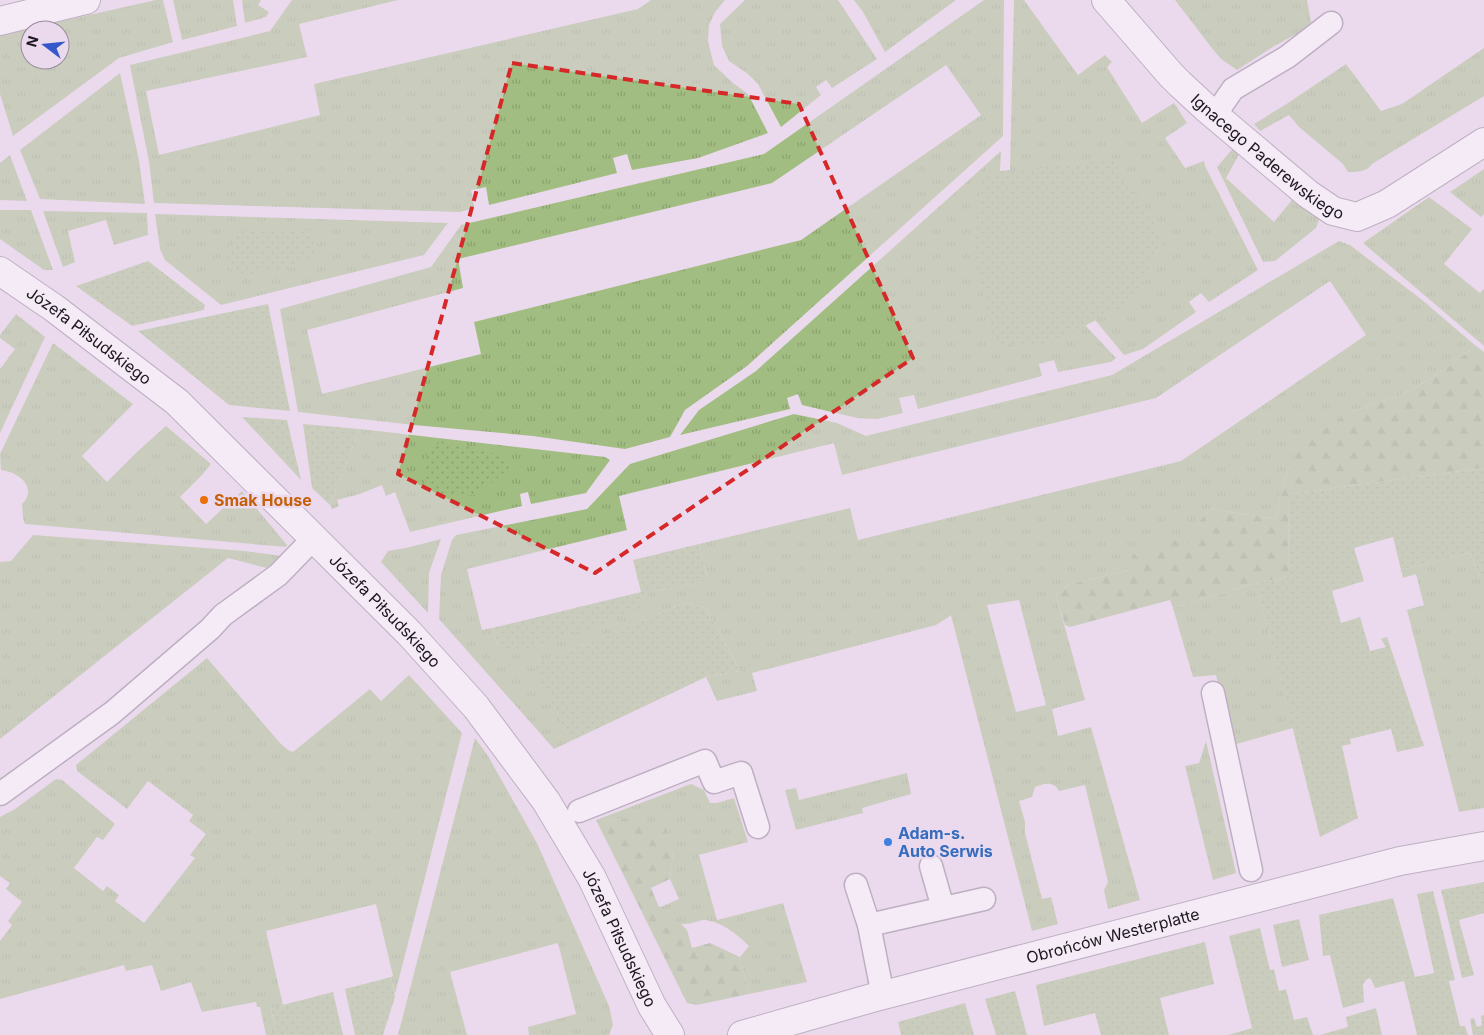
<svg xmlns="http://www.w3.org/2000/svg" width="1484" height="1035" viewBox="0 0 1484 1035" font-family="Inter,sans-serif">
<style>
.grass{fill:url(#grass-tufts);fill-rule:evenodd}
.forest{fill:url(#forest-firs)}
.park{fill:url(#park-dots)}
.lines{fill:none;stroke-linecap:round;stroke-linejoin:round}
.lane-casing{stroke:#887a8c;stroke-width:25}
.street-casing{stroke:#887a8c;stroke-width:30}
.lane{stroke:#fff;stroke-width:22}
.street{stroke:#fff;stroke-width:28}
.marked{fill:none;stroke:#d62828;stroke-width:4;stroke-dasharray:10 6;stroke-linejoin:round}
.food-dot{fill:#e8710a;stroke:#ebdaee;stroke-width:2}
.shop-dot{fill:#3f7fe0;stroke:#ebdaee;stroke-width:2}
.labels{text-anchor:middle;stroke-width:5;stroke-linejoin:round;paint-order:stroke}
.street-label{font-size:16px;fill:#1c161d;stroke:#ebdaee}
.food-label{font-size:16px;font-weight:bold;fill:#c56008;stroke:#ebdaee;text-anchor:start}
.shop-label{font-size:16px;font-weight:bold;fill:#366cbe;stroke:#ebdaee;text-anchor:start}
</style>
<defs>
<pattern id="grass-tufts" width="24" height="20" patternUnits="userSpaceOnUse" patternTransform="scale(1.25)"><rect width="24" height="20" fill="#a2bd82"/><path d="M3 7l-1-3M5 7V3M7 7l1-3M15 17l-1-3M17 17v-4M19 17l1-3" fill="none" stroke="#8ba270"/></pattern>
<pattern id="forest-firs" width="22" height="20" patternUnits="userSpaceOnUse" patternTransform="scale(1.25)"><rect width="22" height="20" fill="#a2bd82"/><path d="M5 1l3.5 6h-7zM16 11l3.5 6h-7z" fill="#8ba270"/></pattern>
<pattern id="park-dots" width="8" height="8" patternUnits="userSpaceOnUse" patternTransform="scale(1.25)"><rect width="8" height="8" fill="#a2bd82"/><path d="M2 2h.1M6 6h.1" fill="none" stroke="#8ba270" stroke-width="1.8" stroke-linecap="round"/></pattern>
</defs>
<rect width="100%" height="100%" fill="#ebdaee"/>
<!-- grass -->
<g class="grass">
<path d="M156,0H163L173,42L119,58L13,136L0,94V35ZM30,30H60V60H30Z"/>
<path d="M173,0H233L237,26L182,40Z"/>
<path d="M242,0H261L258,5L269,12L266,17L245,23Z"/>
<path d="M292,0H398L299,24L307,57L146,91L159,155L320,115L314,84L638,9L651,0H725L715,12L709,25L708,42L714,65L733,83L748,94L768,133L698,158L632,170L627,154L613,158L617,173L489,205L486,187L471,190L474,208L460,212L154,203L149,162L130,65L270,31Z"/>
<path d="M745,0H838L877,59L832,88L826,80L816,87L821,95L781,127L758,84L748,74L729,61L722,46L720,24Z"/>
<path d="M854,0H956L885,52L863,12Z"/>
<path d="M984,0H1004L1003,136L747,366L685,410L670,437L625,449L533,436L414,425L298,412L280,309L431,267L461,225L764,154ZM946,65L981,115L801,240L474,322L481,354L322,394L307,330L463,288L458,259L772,183Z"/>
<path d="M1014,0H1024L1078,75L1105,55L1112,62L1107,67L1142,123L1174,103L1187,123L1165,138L1185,168L1204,161L1205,166L1258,270L1209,302L1201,293L1189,302L1196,312L1143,349L1124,355L1095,320L1136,298L1164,238L1043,348L1085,325L1116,358L1111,362L1058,372L1054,360L1039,364L1042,376L918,409L914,395L899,398L903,413L877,419L857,418L802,405L798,394L787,398L790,409L680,435L699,410L756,371L1001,151L1000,171L1010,170Z"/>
<path d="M1175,0H1307L1311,22L1302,31L1276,45L1237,70L1221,59L1211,47Z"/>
<path d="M1484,48V96L1372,164C1366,172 1358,172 1348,172L1343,164L1299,127L1289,115L1260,131L1254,124L1288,103L1346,64L1381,111L1402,104Z"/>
<path d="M120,73L139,160L145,204L40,199L20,150Z"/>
<path d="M1235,146L1241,151L1226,178L1274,222L1295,196L1320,217L1316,228L1275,261L1263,262L1217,167Z"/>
<path d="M10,155L27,201L0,200V163Z"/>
<path d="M1484,169V214L1481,217L1450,192Z"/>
<path d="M1429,197L1472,229L1444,264L1480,293L1484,289V346L1363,243Z"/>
<path d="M0,210H31L53,270H44L0,239Z"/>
<path d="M43,211L147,213L148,235L114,245L106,220L68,231L75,262L63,267Z"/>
<path d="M155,214L448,223L424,255L221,305L165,260L160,249Z"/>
<path d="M1339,241L1350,245L1421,299L1476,346L1437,375L1403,394L1348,413L1289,468L1284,481L1275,519L1211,509C1200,519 1192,528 1190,544L1130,570L1070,584L1056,595L1085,700L1052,709L1058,736L1091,727L1140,900L1108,909L1104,890L1108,882L1085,785L1059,791C1054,781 1044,783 1035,787L1032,797L1019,801L1025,822V833L1042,899L1051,897L1058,924L1032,931L951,615L950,616L936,625L752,673L757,691L717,701L706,677L740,671L717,628L704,607L685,603L534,665L571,741L554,749L439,619L441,575L452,540L456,535L587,509L630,464L794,414L837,423L866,436L1112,375ZM1330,281L1366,335L1181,461L858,540L850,508L699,544L708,581L650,592L638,607L499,652L492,628L482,630L467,569L627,530L619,496L834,443L842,475L1156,398ZM1019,600L1046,705L1016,712L987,605Z"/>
<path d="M16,314L45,337L0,433V369L15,349L0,338V335Z"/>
<path d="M53,343L133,404L82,456L107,482L138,451L166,426L211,464L202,475L180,497L206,524L242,491L287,545L286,547L25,524L23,519L22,504C33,494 28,481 16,475C12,472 6,471 1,470L0,454Z"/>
<path d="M360,429L605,457L610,460L586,493L531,504L528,492L520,494L522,506L410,532L395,492L386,496L382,485L360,494L337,500L339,506L332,509L330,505Z"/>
<path d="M33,535L245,551L282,556L267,568L228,558L0,739V562L11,561Z"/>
<path d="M441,539L429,573L428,613L381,562L388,551L406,548Z"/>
<path d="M1470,553L1480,577H1484V808L1459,812L1407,610L1424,605L1416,574L1403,578L1401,570Z"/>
<path d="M1256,583L1293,728L1233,745L1216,675L1193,677L1173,608Z"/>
<path d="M207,658L280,743L288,750L293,752L370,689L381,701L409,675L462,733L395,994L391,977L393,976L376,904L266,931L283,1005L271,1009L277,1035H266L260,1007H257L256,1002L202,1012L191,982L161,991L152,965L126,971L124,965L0,999V941L12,925L8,921L22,902L6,889L10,883L0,876V817L15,809L56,779L62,780L115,824L103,840L97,837L74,868L103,891L107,886L119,895L115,901L144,923L195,858L190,855L206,834L189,821L193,815L148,781L127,809L77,771L76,765Z"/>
<path d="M475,738L488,756L537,843L609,1006L613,1025L609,1035H529L528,1027L576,1014L558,943L450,972L467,1035H398Z"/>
<path d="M1206,741L1236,873L1213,880L1185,766L1199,763Z"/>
<path d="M907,773L911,794L862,808L863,813L796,830L785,790L796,788L799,800Z"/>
<path d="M691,784L704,790L710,803H717L734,798L748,842L699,855L717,920L783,903L807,982L749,994L740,957L749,946C738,935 721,921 704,920C700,920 696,922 692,923C688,924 684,924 680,924L663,906L679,899L670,879L673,851L623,819L605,821L596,820Z"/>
</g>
<!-- forest -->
<g class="forest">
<path d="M1476,346L1484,352V468L1288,494L1289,577L1256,583L1173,608L1170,600L1070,627L1065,625L1056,595L1070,584L1130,570L1132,555L1168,539L1189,544C1192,528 1200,519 1211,509L1275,519L1284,481L1289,468L1296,455L1307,441L1348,413L1403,394L1437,375Z"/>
<path d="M623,819L650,820L666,828L673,851L670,879L651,888L659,907L663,906L687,930L692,948L710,943L740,957L749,994L697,1005L687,1003L596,820L605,821Z"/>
</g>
<!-- park -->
<g class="park">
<path d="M1113,160L1164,238L1136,299L1043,348L996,343L973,253L983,174Z"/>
<path d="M279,229L310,231L317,245L313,258L285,268L242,275L224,265L230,247L240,231Z"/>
<path d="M148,261L205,305L204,310L132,326L76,286Z"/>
<path d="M268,304L290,411L229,405L138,331Z"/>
<path d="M242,417L287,420L301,480Z"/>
<path d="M303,424L360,429L330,505L312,488Z"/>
<path d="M441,441L506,456L512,466L477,495L443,496L426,485L425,457Z"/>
<path d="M1484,468V577H1480L1470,553L1401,570L1393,537L1354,548L1364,581L1332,591L1341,623L1360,617L1370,651L1386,647L1381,639L1387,637L1424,746L1397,752L1391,729L1350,739L1351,744L1342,746L1358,818L1320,837L1256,583L1289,577L1288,494Z"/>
<path d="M699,544L708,581L651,592L638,607L613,621L524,649L499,652L492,628L641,592L633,560Z"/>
<path d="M685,603L704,607L717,628L740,671L706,677L571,741L533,665Z"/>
<path d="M1484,882V913L1459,920L1474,975L1462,978L1441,890Z"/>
<path d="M1433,891L1455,980L1449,981L1460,1026H1465L1468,1035H1417L1404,981L1375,988L1371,979L1368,978L1363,984L1364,1002L1343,1008L1330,955L1323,956L1319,915L1393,898L1415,977L1434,973L1417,894Z"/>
<path d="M1299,919L1309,960L1282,967L1273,925Z"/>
<path d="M1260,928L1270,970L1274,969L1279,991L1286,989L1294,1020L1307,1017L1313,1035H1228L1252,1028L1229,936Z"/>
<path d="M1205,942L1214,984L1160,998L1169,1035H1101L1095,1013L1044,1026L1036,985Z"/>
<path d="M391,977L395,997L383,1035H355L345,989Z"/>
<path d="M1015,991L1027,1035H996L985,999Z"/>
<path d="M333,992L343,1035H277L271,1008Z"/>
<path d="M965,1003L974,1035H901L898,1022Z"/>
<path d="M1376,1008L1382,1035H1320L1348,1027L1346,1017Z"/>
<path d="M1484,1015V1035H1473L1470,1019L1474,1018L1477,1027L1482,1025L1481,1016Z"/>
</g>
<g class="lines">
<defs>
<g id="lane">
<path d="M1215,115L1233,89L1287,57L1331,23"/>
<path d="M1213,693L1251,870"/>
<path d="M0,794L112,713L210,629L223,615L278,575L314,538"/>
<path d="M579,811L705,761L714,782L741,773L758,827"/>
<path d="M931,866L943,908"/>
<path d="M856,885L869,925"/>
<path d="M883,996L869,925L984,899"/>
</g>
<g id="street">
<path id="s1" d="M1106,0L1171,75L1180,84L1206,108L1308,194L1333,211L1357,217L1387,204L1484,142"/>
<path d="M0,21L86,0"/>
<path id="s2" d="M0,271L54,308L177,402L409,633L476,707L546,801L592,878L652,1006L670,1035"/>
<path id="s3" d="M742,1035L872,998L1400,861L1484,846"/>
</g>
</defs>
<!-- lane casing -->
<use href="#lane" class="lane-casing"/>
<!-- street casing -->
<use href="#street" class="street-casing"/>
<!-- lane -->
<use href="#lane" class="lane"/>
<!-- street -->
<use href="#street" class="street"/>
</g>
<!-- marked area -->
<path d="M0 0H1484V1035H0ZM512,63L799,104L913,358L595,573L398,474Z" fill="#ebdaee" fill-opacity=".55" fill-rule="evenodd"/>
<path class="marked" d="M512,63L799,104L913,358L595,573L398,474Z"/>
<!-- markers -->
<circle class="food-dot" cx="204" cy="500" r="5"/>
<circle class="shop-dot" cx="888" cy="842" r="5"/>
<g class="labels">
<!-- street labels -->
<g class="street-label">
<text dy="6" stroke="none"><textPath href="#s1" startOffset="226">Ignacego Paderewskiego</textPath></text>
<text dy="6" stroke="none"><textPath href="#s2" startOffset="110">Józefa Piłsudskiego</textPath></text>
<text dy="6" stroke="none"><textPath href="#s2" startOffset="515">Józefa Piłsudskiego</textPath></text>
<text dy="6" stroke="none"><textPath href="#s3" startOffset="384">Obrońców Westerplatte</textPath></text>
<text dy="6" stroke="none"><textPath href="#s2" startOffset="920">Józefa Piłsudskiego</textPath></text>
</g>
<!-- food labels -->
<g class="food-label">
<text x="214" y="506">Smak House</text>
</g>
<!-- shop labels -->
<g class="shop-label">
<text x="898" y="839">Adam-s.<tspan x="898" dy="18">Auto Serwis</tspan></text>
</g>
</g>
<!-- north arrow -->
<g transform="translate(45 45) rotate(286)"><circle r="24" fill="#ebdaee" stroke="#988c9a"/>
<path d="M0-4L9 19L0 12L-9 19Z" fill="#3458c9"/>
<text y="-8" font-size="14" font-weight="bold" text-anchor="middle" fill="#1c161d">N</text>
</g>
</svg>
